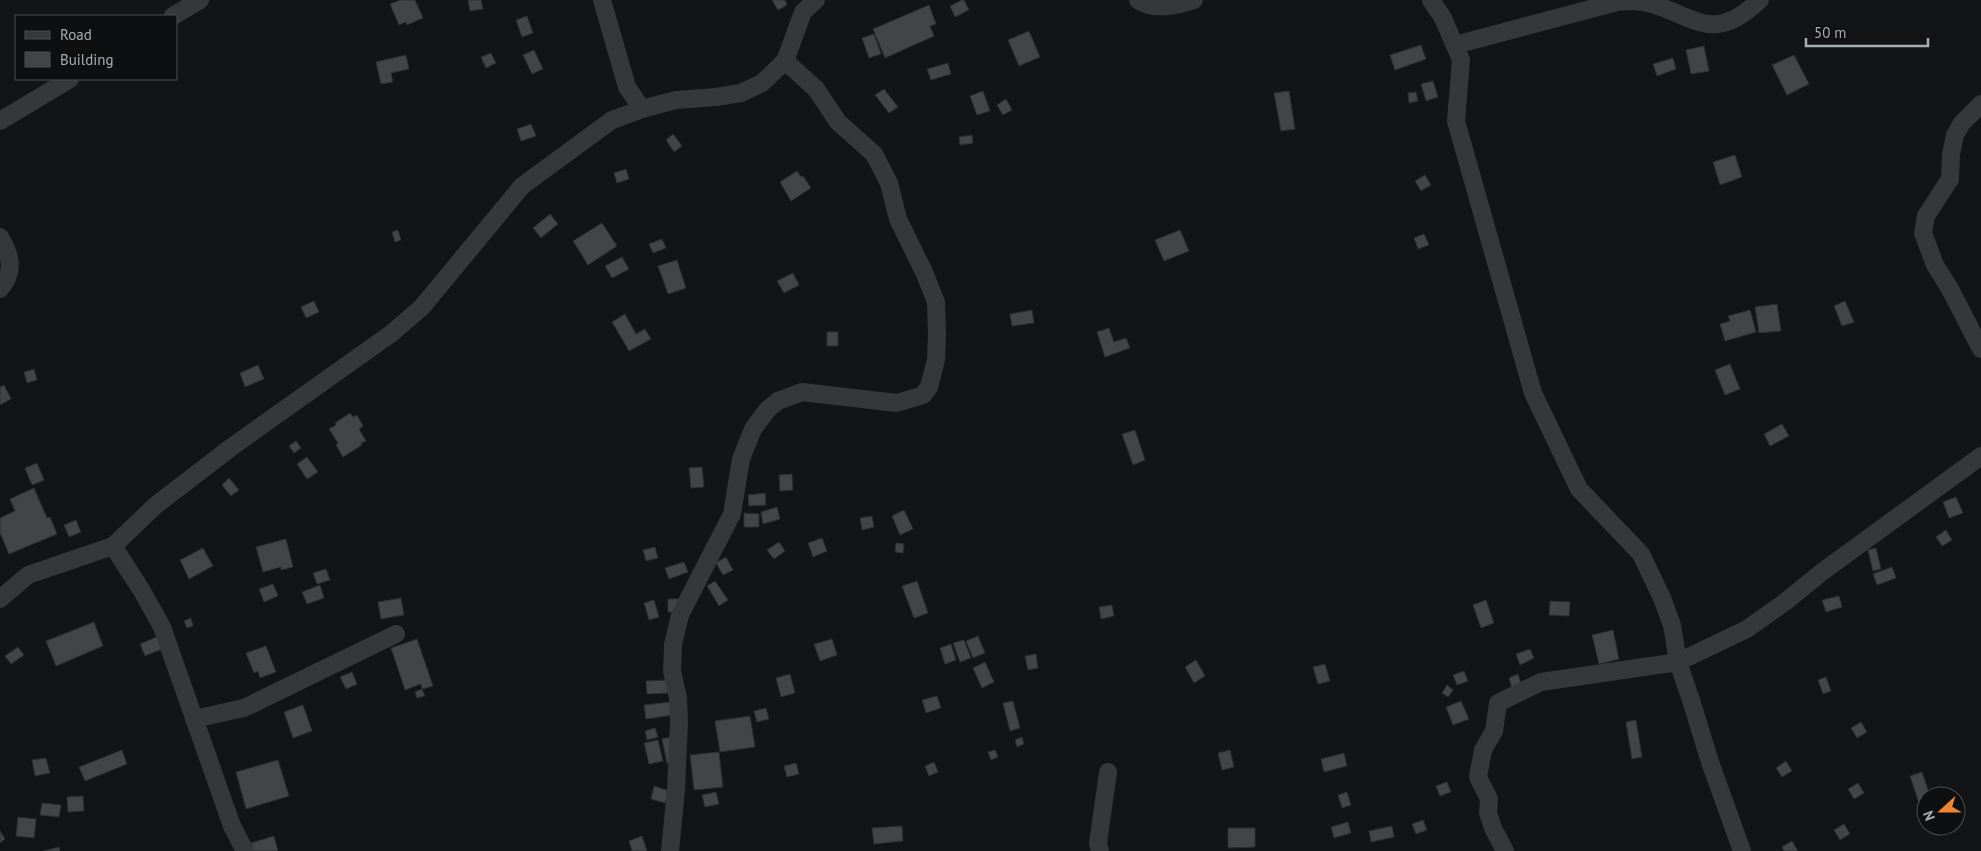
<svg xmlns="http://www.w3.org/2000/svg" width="1981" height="851" viewBox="0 0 1981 851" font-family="'PT Sans',sans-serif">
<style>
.building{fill:#424548;stroke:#2d2e31}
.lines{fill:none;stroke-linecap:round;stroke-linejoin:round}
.minor{stroke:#35373a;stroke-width:18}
</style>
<rect width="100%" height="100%" fill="#131415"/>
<!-- building -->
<g class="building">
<path d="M400,0H415L423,18L407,25L406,22L399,25L390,4Z"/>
<path d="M468,0H481L483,9L470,11Z"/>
<path d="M772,0H785L787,5L778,10Z"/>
<path d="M962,0H964L969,10L955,17L950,6Z"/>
<path d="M929,5L936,24L930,26L934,36L885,58L873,29Z"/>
<path d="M527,16L533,33L522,37L516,20Z"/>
<path d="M1029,31L1040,57L1019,66L1008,40Z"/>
<path d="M874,34L881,54L869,58L862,38Z"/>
<path d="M1421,45L1426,59L1395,70L1390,55Z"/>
<path d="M1704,46L1709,71L1691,74L1686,50Z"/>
<path d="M534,50L543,69L532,74L523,55Z"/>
<path d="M491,53L496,63L486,68L481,57Z"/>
<path d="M406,55L409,69L391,73L393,82L381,84L376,62Z"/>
<path d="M1794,55L1809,84L1787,95L1772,65Z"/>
<path d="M1673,58L1676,69L1657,76L1653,64Z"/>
<path d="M948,63L951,74L931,80L927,69Z"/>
<path d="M1433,81L1438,97L1426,101L1421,84Z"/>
<path d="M884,89L898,107L889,113L875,95Z"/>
<path d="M983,91L990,111L977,115L970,96Z"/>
<path d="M1289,91L1295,129L1281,131L1274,93Z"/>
<path d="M1416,92L1418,101L1409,103L1408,93Z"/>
<path d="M1006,99L1012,110L1003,115L997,105Z"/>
<path d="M531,124L536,136L521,141L517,129Z"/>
<path d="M673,134L682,146L674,152L666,140Z"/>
<path d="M972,135L973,143L960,145L959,137Z"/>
<path d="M1735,155L1742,177L1720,185L1713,162Z"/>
<path d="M626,169L629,179L617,183L614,173Z"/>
<path d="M797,171L801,177L803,176L811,188L791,201L780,182Z"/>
<path d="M1425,175L1431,185L1421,191L1415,181Z"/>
<path d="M550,214L558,224L541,238L533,228Z"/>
<path d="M602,223L617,246L588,265L573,241Z"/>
<path d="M398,230L401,240L395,242L392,232Z"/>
<path d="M1180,230L1189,251L1164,261L1155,240Z"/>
<path d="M1424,234L1429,245L1418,249L1414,238Z"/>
<path d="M662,239L666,248L653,253L649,244Z"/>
<path d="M622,257L629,269L612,278L605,266Z"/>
<path d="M677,260L686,288L668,294L658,266Z"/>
<path d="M793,273L799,285L784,293L777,281Z"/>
<path d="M314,301L319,312L306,318L301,307Z"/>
<path d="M1845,301L1854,322L1842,326L1834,306Z"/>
<path d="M1777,304L1781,331L1759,333L1755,307Z"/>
<path d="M1032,310L1034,323L1012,326L1010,314Z"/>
<path d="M1750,310L1756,332L1725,341L1720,324L1730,321L1728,316Z"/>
<path d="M625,314L636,334L645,329L651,339L629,351L612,322Z"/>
<path d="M1109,328L1114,342L1126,338L1130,348L1105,357L1097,332Z"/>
<rect x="827" y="332" width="11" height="14"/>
<path d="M1730,364L1740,389L1725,395L1715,370Z"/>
<path d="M258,365L264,379L245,387L240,373Z"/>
<path d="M34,369L37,380L27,383L24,372Z"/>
<path d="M4,385L11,399L0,405V387Z"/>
<path d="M350,413L353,417L357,415L363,426L359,429L366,441L361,443L362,445L343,457L336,445L338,443L329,429L336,425L335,423Z"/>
<path d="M1782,424L1789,436L1770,446L1764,434Z"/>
<path d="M1135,430L1145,460L1133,465L1122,434Z"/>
<path d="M296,441L301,448L294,453L289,446Z"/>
<path d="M307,457L318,472L307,479L297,464Z"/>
<path d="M37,463L44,480L32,485L25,468Z"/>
<path d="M702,467L704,487L691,488L689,468Z"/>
<path d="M792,474L793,490L780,491L779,475Z"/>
<path d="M229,478L239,490L231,496L222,485Z"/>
<path d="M34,488L47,518L50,517L57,534L9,554L0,533V518L15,511L10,499Z"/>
<path d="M765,493L766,505L749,506L748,495Z"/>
<path d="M1956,497L1963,513L1949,518L1943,502Z"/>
<path d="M777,507L780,519L763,524L761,512Z"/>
<path d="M904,510L913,529L900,535L892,516Z"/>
<path d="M744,513L759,514V527H744Z"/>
<path d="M872,516L874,527L862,530L860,518Z"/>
<path d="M76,520L81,532L69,537L64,525Z"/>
<path d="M1946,530L1952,540L1942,546L1936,537Z"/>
<path d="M822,538L827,551L813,557L808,543Z"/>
<path d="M286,539L293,567L281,570V567L263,572L256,547Z"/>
<path d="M779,542L785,551L774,559L767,550Z"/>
<path d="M896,543L904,544L903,553L895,552Z"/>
<path d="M655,547L658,558L646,561L643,550Z"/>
<path d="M203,548L213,566L189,579L180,560Z"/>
<path d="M1876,548L1881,569L1873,571L1868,550Z"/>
<path d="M726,557L733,570L723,575L716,563Z"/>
<path d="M684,562L688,572L669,579L665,568Z"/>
<path d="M1892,567L1896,578L1877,585L1873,574Z"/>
<path d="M326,569L330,580L317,584L313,573Z"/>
<path d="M715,581L728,600L719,606L707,586Z"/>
<path d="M917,581L928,613L914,618L902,586Z"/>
<path d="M273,584L278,596L264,602L259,589Z"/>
<path d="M320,585L324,598L307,604L302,592Z"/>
<path d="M1839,596L1842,607L1826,612L1822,600Z"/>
<path d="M401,598L404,615L381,619L378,602Z"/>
<path d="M668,599H680L681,612H668Z"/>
<path d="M654,600L659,617L649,620L644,603Z"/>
<path d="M1486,600L1494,623L1481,628L1473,605Z"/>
<path d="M1550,601L1570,602L1569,616L1549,615Z"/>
<path d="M1112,605L1114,616L1101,619L1099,607Z"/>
<path d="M191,618L193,626L187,628L184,621Z"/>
<path d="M94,622L103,646L56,666L46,641Z"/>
<path d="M1613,630L1619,659L1599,664L1592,635Z"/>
<path d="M159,636L164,648L145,656L140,644Z"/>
<path d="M978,636L985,653L973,658L966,641Z"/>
<path d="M417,639L433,686L422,689L421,684L405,690L391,648Z"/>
<path d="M832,639L837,655L820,661L814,644Z"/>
<path d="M964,640L971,658L960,662L953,643Z"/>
<path d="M951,644L956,660L945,664L940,648Z"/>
<path d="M266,646L276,672L260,678L258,671L254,673L246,653Z"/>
<path d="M18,647L24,655L11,664L5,656Z"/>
<path d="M1530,649L1534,658L1520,665L1516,654Z"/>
<path d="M1036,654L1038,668L1028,670L1025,656Z"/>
<path d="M1196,660L1205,676L1194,683L1185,667Z"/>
<path d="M985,662L994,682L982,688L973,668Z"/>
<path d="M1325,664L1330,681L1318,684L1313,667Z"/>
<path d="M1464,671L1468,681L1457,685L1453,675Z"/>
<path d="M352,672L357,684L346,689L340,677Z"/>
<path d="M790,674L795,693L781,697L776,678Z"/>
<path d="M1518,674L1521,684L1512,688L1509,678Z"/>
<path d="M1826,677L1831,691L1823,694L1818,680Z"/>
<path d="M668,680V693L647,694L646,681Z"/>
<path d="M1447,685L1453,690L1448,697L1442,693Z"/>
<path d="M422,689L425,696L417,698L415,692Z"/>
<path d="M937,696L941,708L926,713L922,700Z"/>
<path d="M1013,701L1020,728L1010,731L1003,703Z"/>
<path d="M1461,701L1469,719L1453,725L1446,707Z"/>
<path d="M671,702L673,715L646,719L644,705Z"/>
<path d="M303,705L312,731L293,738L284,712Z"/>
<path d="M766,708L769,719L757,722L754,711Z"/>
<path d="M750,716L755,747L720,752L715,721Z"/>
<path d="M1636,720L1642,757L1632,759L1626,722Z"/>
<path d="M1861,722L1867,732L1857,738L1851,728Z"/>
<path d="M655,728L658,737L647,740L645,731Z"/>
<path d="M672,737L676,762L667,763L662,739Z"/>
<path d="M1022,737L1024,744L1017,747L1015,740Z"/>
<path d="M658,740L663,761L649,764L644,743Z"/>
<path d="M122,750L127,764L85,781L79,767Z"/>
<path d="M995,750L998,757L991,760L988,752Z"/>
<path d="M1230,750L1234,767L1222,770L1218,753Z"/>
<path d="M719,752L723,787L694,790L690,755Z"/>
<path d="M1344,753L1347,766L1324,772L1321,759Z"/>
<path d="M46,758L50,773L35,776L32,760Z"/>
<path d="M278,760L289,796L246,809L236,772Z"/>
<path d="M1786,761L1792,771L1782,777L1776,768Z"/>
<path d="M934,762L938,772L929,776L925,766Z"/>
<path d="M796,763L799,774L787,777L784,766Z"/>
<path d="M1922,772L1930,796H1926V801L1919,803L1910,776Z"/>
<path d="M1447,782L1451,792L1440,796L1436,786Z"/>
<path d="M1858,783L1864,793L1854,799L1848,789Z"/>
<path d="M654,786L669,791L665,803L651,799Z"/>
<path d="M716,792L719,804L705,807L702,795Z"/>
<path d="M1347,792L1351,805L1342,808L1338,795Z"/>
<path d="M83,796L84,811L68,812L67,797Z"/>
<path d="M42,803L61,805L59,817L40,815Z"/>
<path d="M18,817L36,819L34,838L16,836Z"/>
<path d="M1423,820L1427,830L1416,834L1412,824Z"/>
<path d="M1348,822L1351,833L1334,838L1331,827Z"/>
<path d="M1844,824L1850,834L1840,840L1834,830Z"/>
<path d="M902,826L903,841L874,844L872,828Z"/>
<path d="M1392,826L1394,837L1371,842L1369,831Z"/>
<path d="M1228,828H1255V847L1228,848Z"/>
<path d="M0,831L5,839L0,843Z"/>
<path d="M274,836L278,851H253L251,843Z"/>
<path d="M642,836L647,851H632L629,841Z"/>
<path d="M1792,841L1798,851H1784L1782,847Z"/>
<path d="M59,847L60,851H43Z"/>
</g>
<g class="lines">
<!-- minor -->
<g class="minor">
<path d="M602,0L627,87L642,109"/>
<path d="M1138,0C1154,11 1176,6 1194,0"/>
<path d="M1431,0L1443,18L1461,60L1456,121L1533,393L1579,489L1641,554L1662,598L1672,625L1678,662L1691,700L1710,762L1742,851"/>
<path d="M173,16L200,0"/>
<path d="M1455,45L1617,2C1629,1 1640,0 1652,4C1699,19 1714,43 1760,0"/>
<path d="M1981,104L1962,123L1955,135L1951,154L1950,179L1926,216L1923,233L1935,265L1950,289L1981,349"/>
<path d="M0,121L70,79"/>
<path d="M0,237C11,255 15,272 0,289"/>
<path d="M113,546L142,591L162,627L232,826L245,851"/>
<path d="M0,599L28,575L113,546L156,505L233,446L392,333L422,307L522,186L612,120L642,109L676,100L716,97L741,93L762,83L785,61L803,12L816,0"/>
<path d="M194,719L244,708L396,634"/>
<path d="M670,851L676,790L679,722L678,698L672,671L673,645L680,615L732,514L741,459L753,429L768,409L778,401L802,392L897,403L923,395L929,387L936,360L937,335L936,302L924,272L898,219L889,183L874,154L838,122L816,89L785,61"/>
<path d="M1100,851L1098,843L1108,772"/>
<path d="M1505,851L1493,828L1488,813L1489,799L1478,777L1483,750L1494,731L1498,703L1541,682L1678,662L1747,629L1785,602L1822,572L1981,456"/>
</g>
</g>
<!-- legend -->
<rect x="15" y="15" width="162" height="65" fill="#0e0f10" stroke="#4a4f52"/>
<rect x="25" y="31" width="25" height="8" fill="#35373a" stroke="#4a4f52"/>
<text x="60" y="40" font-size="15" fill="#a5aeb5">Road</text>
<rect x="25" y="52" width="25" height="15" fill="#424548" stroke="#4a4f52"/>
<text x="60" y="65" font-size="15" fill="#a5aeb5">Building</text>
<!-- north arrow -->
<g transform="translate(1941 811) rotate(249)"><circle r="24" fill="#0e0f10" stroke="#4a4f52"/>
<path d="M0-4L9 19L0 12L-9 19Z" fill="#f08531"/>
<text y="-8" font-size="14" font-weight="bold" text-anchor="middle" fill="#a5aeb5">N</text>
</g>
<!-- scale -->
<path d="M1806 38v8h122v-8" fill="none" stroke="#a5aeb5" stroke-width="2.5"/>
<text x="1814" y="38" font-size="15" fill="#a5aeb5" stroke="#0e0f10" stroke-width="4" paint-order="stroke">50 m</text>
</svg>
